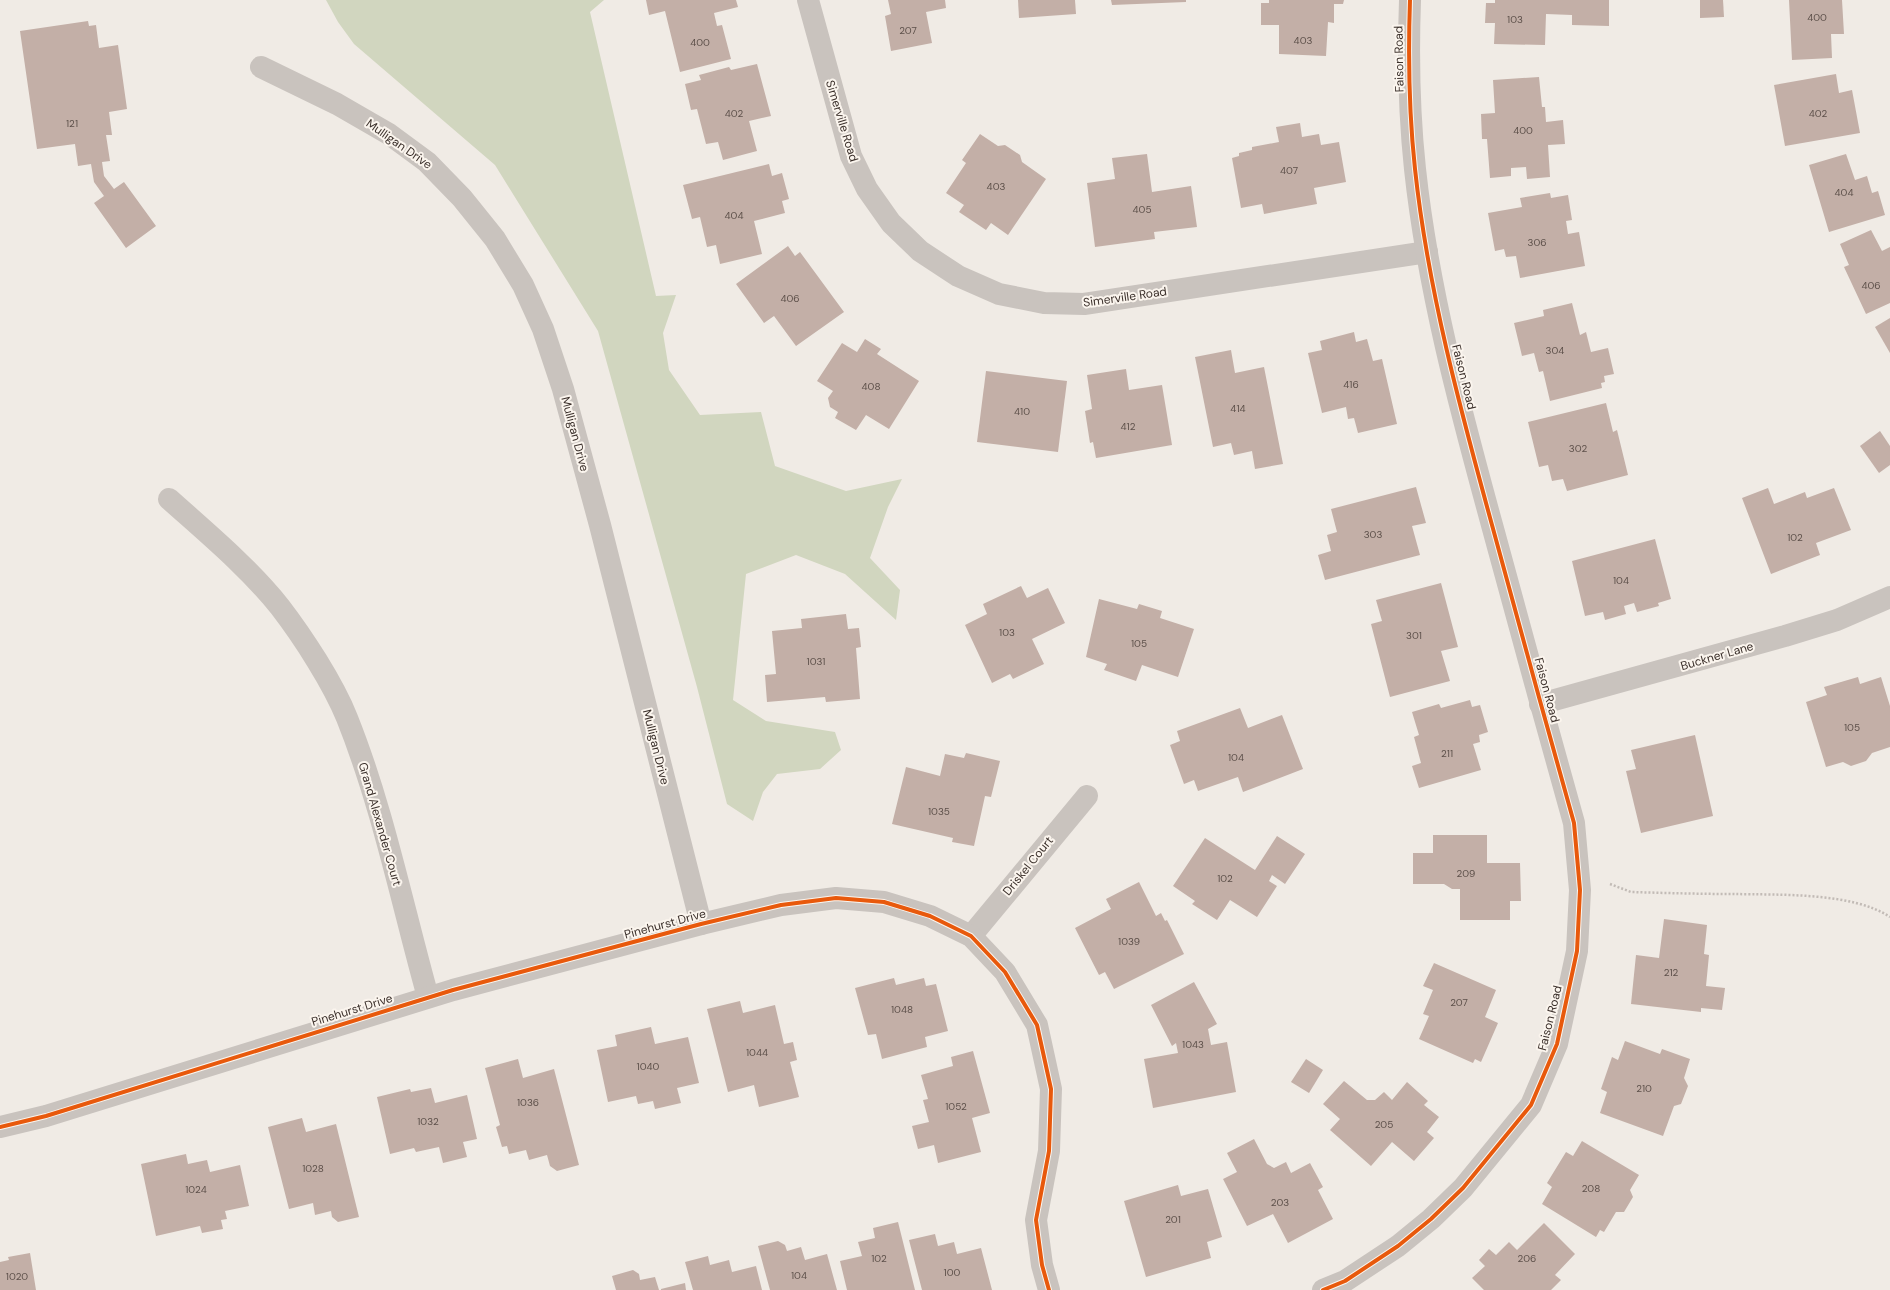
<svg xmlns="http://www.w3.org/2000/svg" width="1890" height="1290" viewBox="0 0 1890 1290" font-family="'DM Sans',sans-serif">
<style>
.green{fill:#d1d6bf}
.building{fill:#c3afa7}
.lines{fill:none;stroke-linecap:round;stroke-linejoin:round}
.path{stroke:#c2bbb6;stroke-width:2.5;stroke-dasharray:2 2;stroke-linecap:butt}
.minor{stroke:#c9c3be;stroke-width:22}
.cycleway-casing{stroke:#fbf5ee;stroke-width:6}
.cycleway{stroke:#e8590c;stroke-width:4}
.labels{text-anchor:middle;stroke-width:4;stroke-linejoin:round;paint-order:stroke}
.number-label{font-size:10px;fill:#5d504a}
.street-label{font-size:12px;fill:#3b302b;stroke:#fbf5ee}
</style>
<rect width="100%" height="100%" fill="#f0ebe5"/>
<!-- green -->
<path class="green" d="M326,0H604L590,12L656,296L676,295L663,333L669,370L700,415L761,412L775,466L846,491L902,479L888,507L870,558L900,590L896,620L845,574L796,555L746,574L733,700L766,721L835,732L841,750L820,769L777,774L763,792L753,821L727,804L697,687L598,331L495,165L354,44L338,22Z"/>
<!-- building -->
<g class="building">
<path d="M646,0H736L738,7L714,13L717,26L722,25L731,59L680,72L665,11L649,15Z"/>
<path d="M888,0H945L946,8L926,12L932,43L891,51L885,16L891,14Z"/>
<path d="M1018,0H1075L1076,14L1019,18Z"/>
<path d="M1111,0H1186V2L1112,5Z"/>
<path d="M1269,0H1344L1343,4H1334V23L1328,22L1326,56L1279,54V25H1261V3H1269Z"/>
<path d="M1495,0H1609V26L1572,25V15L1546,14L1545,45L1494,44L1495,23H1485L1486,3H1495Z"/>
<path d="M1700,0H1723L1724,17L1700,18Z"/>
<path d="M1789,0H1842L1844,34H1831L1832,58L1792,60Z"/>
<path d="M88,21L89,26L96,25L99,48L118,45L127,109L109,112L112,135H106L110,161L102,162L104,176L114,189L124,182L156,226L126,248L94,203L104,196L94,182L91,164L78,166L75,144L37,149L20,31Z"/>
<path d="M757,64L771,116L749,121L757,151L723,160L718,142L706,144L697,109L691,110L685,84L701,80L699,75L729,67L731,70Z"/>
<path d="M1836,74L1839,93L1852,90L1860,133L1785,146L1774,85Z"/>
<path d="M1539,77L1542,107H1545L1546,122L1563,120L1565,144L1548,145L1550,177L1527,179L1526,167L1511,168V176L1490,178L1487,139H1482L1481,114L1495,113L1493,80Z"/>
<path d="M1300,123L1302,137L1319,134L1321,145L1339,142L1346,182L1314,188L1317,204L1264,214L1262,204L1241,208L1232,158L1239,156V153L1252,150V147L1279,142L1276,127Z"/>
<path d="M980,134L998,146L1005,145L1020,155L1022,162L1046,179L1008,235L991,223L986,230L959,212L964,205L946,193L966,163L962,160Z"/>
<path d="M1147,154L1152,192L1191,186L1197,227L1154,232L1155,239L1095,247L1087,183L1115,179L1112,158Z"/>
<path d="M1846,154L1855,180L1867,176L1872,193L1878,191L1885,215L1829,232L1809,165Z"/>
<path d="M769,164L772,176L782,173L789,199L782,201L785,213L754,221L762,254L720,264L716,245L707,247L700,217L692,219L683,185Z"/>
<path d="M1550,193L1551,198L1568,195L1572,220L1566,221L1568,234L1579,232L1585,266L1520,278L1516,256L1506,257L1504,249L1495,251L1488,213L1522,207L1520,198Z"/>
<path d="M1871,230L1882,251L1890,247V303L1866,314L1844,267L1849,265L1840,244Z"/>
<path d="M788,246L795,256L800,252L844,312L796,346L774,316L764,323L736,284Z"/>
<path d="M1572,303L1580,335L1586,332L1591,352L1608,348L1614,374L1604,376L1605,382L1601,383L1602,388L1550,401L1543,371L1539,372L1534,353L1522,356L1514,323L1544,316L1543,310Z"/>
<path d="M1890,318V353L1875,327Z"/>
<path d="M1354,332L1356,342L1367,339L1373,361L1382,359L1397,424L1358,433L1354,418L1348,419L1346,407L1322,413L1308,353L1322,350L1320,341Z"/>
<path d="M865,339L881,349L877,354L919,381L889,429L866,415L856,430L835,418L838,412L830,407L828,398L833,391L817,381L842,343L857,352Z"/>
<path d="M1231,350L1235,373L1264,367L1283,464L1255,469L1252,451L1234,455L1231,443L1213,447L1195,357Z"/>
<path d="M1126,369L1129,390L1162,385L1172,445L1096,458L1093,442L1090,443L1085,411L1092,409L1087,375Z"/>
<path d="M986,371L1067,381L1058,452L977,442Z"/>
<path d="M1606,403L1613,432L1617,430L1628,475L1567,491L1563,479L1552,481L1548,465L1539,467L1528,422Z"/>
<path d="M1880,431L1890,446V465L1879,473L1860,446Z"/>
<path d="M1416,487L1426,523L1412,526L1420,555L1325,580L1318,555L1331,551L1327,535L1337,532L1331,509Z"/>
<path d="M1768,488L1774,504L1805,492L1807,498L1834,488L1851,530L1816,543L1820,555L1771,574L1742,498Z"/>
<path d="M1655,539L1671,599L1658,603L1659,606L1637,612L1634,603L1624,606L1626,614L1605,620L1603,612L1585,616L1572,561Z"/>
<path d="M1441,583L1458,647L1441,651L1450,681L1390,697L1371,624L1382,621L1376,600Z"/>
<path d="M1021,586L1027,598L1048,588L1065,623L1032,639L1044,664L1013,679L1010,674L992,683L965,625L987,614L983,604Z"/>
<path d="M1099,599L1137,609L1139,604L1162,611L1160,618L1194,629L1178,677L1142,665L1136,681L1104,670L1107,664L1086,657Z"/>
<path d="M846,614L848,629L859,628L861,647L856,648L860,699L826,702L825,697L767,702L765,675L776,674L772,631L802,628L801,619Z"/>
<path d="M1858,677L1860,684L1881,677L1890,706V747L1872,753L1866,761L1851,766L1843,762L1826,767L1806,702L1827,695L1824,687Z"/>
<path d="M1470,700L1472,707L1480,705L1488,732L1479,735L1480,742L1473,744L1481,770L1419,788L1412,766L1421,763L1414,737L1419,735L1412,712L1439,704L1441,708Z"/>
<path d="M1240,708L1248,728L1282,715L1303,769L1243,792L1238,777L1198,791L1194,780L1184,784L1170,745L1180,741L1177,731Z"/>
<path d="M1695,735L1713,816L1641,833L1626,771L1636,769L1631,750Z"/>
<path d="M966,753L1000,761L991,797L985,796L974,846L952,842L953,838L892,824L906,767L940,776L945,754L964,758Z"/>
<path d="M1433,835H1487V863H1520L1521,901H1510V920H1460V889H1452L1444,884H1413V853H1433Z"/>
<path d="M1277,836L1305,854L1285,884L1272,875L1269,881L1277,886L1257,917L1230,900L1217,920L1192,904L1195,901L1173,886L1205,838L1255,870Z"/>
<path d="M1139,882L1156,916L1161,913L1165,921L1167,920L1184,954L1114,989L1105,972L1099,975L1075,928L1111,909L1106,899Z"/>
<path d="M1664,919L1707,925L1704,954L1709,955L1706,986L1725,988L1722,1010L1701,1008V1012L1631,1004L1636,955L1659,958Z"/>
<path d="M1434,963L1496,990L1485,1017L1498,1023L1481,1062L1475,1059L1473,1063L1419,1039L1429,1016L1423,1014L1433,990L1423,986Z"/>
<path d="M894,978L896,985L924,978L926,986L936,984L948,1031L925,1037L927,1047L882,1059L876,1034L868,1035L855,988Z"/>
<path d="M1194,982L1217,1024L1208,1029L1211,1045L1227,1042L1236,1092L1153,1108L1144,1059L1178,1053L1176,1043L1172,1046L1151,1005Z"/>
<path d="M740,1001L743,1013L775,1005L784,1044L793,1042L797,1060L790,1062L799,1097L759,1107L754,1085L728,1092L707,1009Z"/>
<path d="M651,1027L655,1044L688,1037L699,1083L677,1088L681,1103L655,1109L653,1101L638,1104L636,1096L608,1102L597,1050L617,1046L615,1035Z"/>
<path d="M1625,1041L1660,1054L1662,1049L1690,1059L1684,1078L1688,1086L1681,1104L1674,1106L1663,1136L1600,1113L1607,1092L1601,1089L1612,1057L1618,1060Z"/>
<path d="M973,1051L990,1113L972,1118L981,1152L938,1163L934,1145L918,1149L912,1126L929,1122L923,1100L928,1099L921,1075L953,1066L951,1057Z"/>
<path d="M518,1059L523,1078L554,1069L579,1165L557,1171L550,1166L547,1155L529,1160L526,1150L509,1154L507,1146L502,1147L496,1127L500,1125L485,1068Z"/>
<path d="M1306,1059L1323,1070L1309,1093L1291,1082Z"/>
<path d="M1344,1081L1367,1100H1375L1384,1092L1392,1100L1407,1082L1428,1101L1424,1105L1439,1117L1427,1132L1434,1138L1414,1161L1392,1142L1371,1166L1330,1130L1340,1119L1323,1104Z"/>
<path d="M431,1088L435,1103L467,1095L477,1139L463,1142L467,1157L443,1163L439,1147L416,1152L414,1148L390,1154L377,1097L410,1089L411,1092Z"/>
<path d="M302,1118L306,1132L336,1124L359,1217L338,1222L332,1217L331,1211L315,1215L313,1203L289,1209L268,1127Z"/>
<path d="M1254,1139L1267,1164L1274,1168L1286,1162L1291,1173L1310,1163L1323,1187L1318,1190L1333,1219L1288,1243L1273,1214L1247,1226L1223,1179L1237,1172L1227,1153Z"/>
<path d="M1582,1141L1639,1175L1630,1190L1633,1197L1624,1212H1616L1604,1232L1600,1230L1596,1237L1542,1204L1552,1187L1547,1183L1566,1152L1573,1156Z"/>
<path d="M186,1154L188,1164L207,1160L210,1172L240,1165L249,1206L225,1211L227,1219L221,1220L223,1229L202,1233L200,1226L156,1236L141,1164Z"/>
<path d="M1178,1185L1181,1196L1208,1189L1222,1237L1207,1242L1211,1258L1146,1277L1124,1201Z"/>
<path d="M898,1222L915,1290H847L840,1261L862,1256L858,1242L875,1238L873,1228Z"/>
<path d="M1544,1223L1575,1254L1555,1275L1561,1280L1551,1290H1484L1472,1278L1485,1266L1479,1260L1489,1249L1496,1255L1509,1242L1517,1250Z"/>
<path d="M935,1234L938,1246L954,1242L957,1254L981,1248L992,1290H922L909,1240Z"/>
<path d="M778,1241L785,1245L787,1251L801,1247L805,1260L827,1254L837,1290H770L758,1246Z"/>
<path d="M30,1253L36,1290H0V1262L9,1260L8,1257Z"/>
<path d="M708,1256L710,1265L729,1260L732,1272L756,1266L762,1290H693L685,1262Z"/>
<path d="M633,1270L639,1274L640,1280L655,1277L659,1290H616L612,1276Z"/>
<path d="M685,1283L686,1290H661V1289Z"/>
</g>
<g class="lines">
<!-- path -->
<path class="path" d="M1610,884L1631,892C1665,893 1700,894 1734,894C1778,895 1853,892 1890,917"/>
<!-- minor -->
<g class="minor">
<path d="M808,0L851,156L867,189L891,223L920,251L958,276L999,294L1044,303L1084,304L1427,252"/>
<path d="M261,67L337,104L389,134L427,162L462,198L495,239L523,285L543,329L563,389L600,525L701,924"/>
<path d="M169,499C207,533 248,567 280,607C303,637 333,683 347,718C383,808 402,904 428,997"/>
<path d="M1540,704L1785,636L1837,620L1890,597"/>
<path d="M971,936L1087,796"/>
<path d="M0,1127L46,1116L453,990L701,924L781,905L836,898L884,902L930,916L971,936L1005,972L1037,1025L1051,1089L1049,1151L1036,1220L1042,1265L1049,1290"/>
<path d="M1323,1290L1345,1281L1398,1246L1431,1219L1463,1188L1531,1105L1557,1044L1577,951L1580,890L1574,823C1546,724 1519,624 1492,525C1460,408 1428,290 1415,169C1409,113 1408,56 1410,0"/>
</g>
<defs>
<g id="cycleway">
<path d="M0,1127L46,1116L453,990L701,924L781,905L836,898L884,902L930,916L971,936L1005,972L1037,1025L1051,1089L1049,1151L1036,1220L1042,1265L1049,1290"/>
<path d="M1323,1290L1345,1281L1398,1246L1431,1219L1463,1188L1531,1105L1557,1044L1577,951L1580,890L1574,823C1546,724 1519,624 1492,525C1460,408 1428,290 1415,169C1409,113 1408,56 1410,0"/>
</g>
</defs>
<!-- cycleway casing -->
<use href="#cycleway" class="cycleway-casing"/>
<!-- cycleway -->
<use href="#cycleway" class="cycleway"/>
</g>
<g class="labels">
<!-- number labels -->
<g class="number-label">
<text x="1817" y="21">400</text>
<text x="1515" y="23">103</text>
<text x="908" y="34">207</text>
<text x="1303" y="44">403</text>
<text x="700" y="46">400</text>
<text x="734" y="117">402</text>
<text x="1818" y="117">402</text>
<text x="72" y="127">121</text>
<text x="1523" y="134">400</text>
<text x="1289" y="174">407</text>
<text x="996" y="190">403</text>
<text x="1844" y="196">404</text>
<text x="1142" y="213">405</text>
<text x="734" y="219">404</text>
<text x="1537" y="246">306</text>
<text x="1871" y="289">406</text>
<text x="790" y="302">406</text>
<text x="1555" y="354">304</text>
<text x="1351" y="388">416</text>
<text x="871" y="390">408</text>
<text x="1238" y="412">414</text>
<text x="1022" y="415">410</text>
<text x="1128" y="430">412</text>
<text x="1578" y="452">302</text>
<text x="1373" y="538">303</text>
<text x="1795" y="541">102</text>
<text x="1621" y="584">104</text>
<text x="1007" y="636">103</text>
<text x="1414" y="639">301</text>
<text x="1139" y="647">105</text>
<text x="816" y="665">1031</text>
<text x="1852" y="731">105</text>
<text x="1447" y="757">211</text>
<text x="1236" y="761">104</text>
<text x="939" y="815">1035</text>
<text x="1466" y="877">209</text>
<text x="1225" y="882">102</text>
<text x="1129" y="945">1039</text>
<text x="1671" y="976">212</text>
<text x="1459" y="1006">207</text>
<text x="902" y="1013">1048</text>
<text x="1193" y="1048">1043</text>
<text x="757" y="1056">1044</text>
<text x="648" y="1070">1040</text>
<text x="1644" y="1092">210</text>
<text x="528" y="1106">1036</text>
<text x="956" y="1110">1052</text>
<text x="428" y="1125">1032</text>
<text x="1384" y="1128">205</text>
<text x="313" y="1172">1028</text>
<text x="1591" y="1192">208</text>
<text x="196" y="1193">1024</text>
<text x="1280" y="1206">203</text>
<text x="1173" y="1223">201</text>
<text x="879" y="1262">102</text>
<text x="1527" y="1262">206</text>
<text x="952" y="1276">100</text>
<text x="799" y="1279">104</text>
<text x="17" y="1280">1020</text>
</g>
<!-- street labels -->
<g class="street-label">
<text transform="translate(1399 59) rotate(-91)" y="4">Faison Road</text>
<text transform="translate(842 121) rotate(73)" y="4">Simerville Road</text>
<text transform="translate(399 144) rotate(35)" y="4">Mulligan Drive</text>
<text transform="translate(1125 297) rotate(-8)" y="4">Simerville Road</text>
<text transform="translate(1464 377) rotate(76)" y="4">Faison Road</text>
<text transform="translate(575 434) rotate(75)" y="4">Mulligan Drive</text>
<text transform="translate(1717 656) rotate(-16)" y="4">Buckner Lane</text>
<text transform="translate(1547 690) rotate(75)" y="4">Faison Road</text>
<text transform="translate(656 747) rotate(76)" y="4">Mulligan Drive</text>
<text transform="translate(380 824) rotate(74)" y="4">Grand Alexander Court</text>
<text transform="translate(1028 866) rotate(-51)" y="4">Driskel Court</text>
<text transform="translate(665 924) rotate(-15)" y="4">Pinehurst Drive</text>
<text transform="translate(352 1010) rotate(-17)" y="4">Pinehurst Drive</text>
<text transform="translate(1550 1018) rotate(-76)" y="4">Faison Road</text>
</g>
</g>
</svg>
